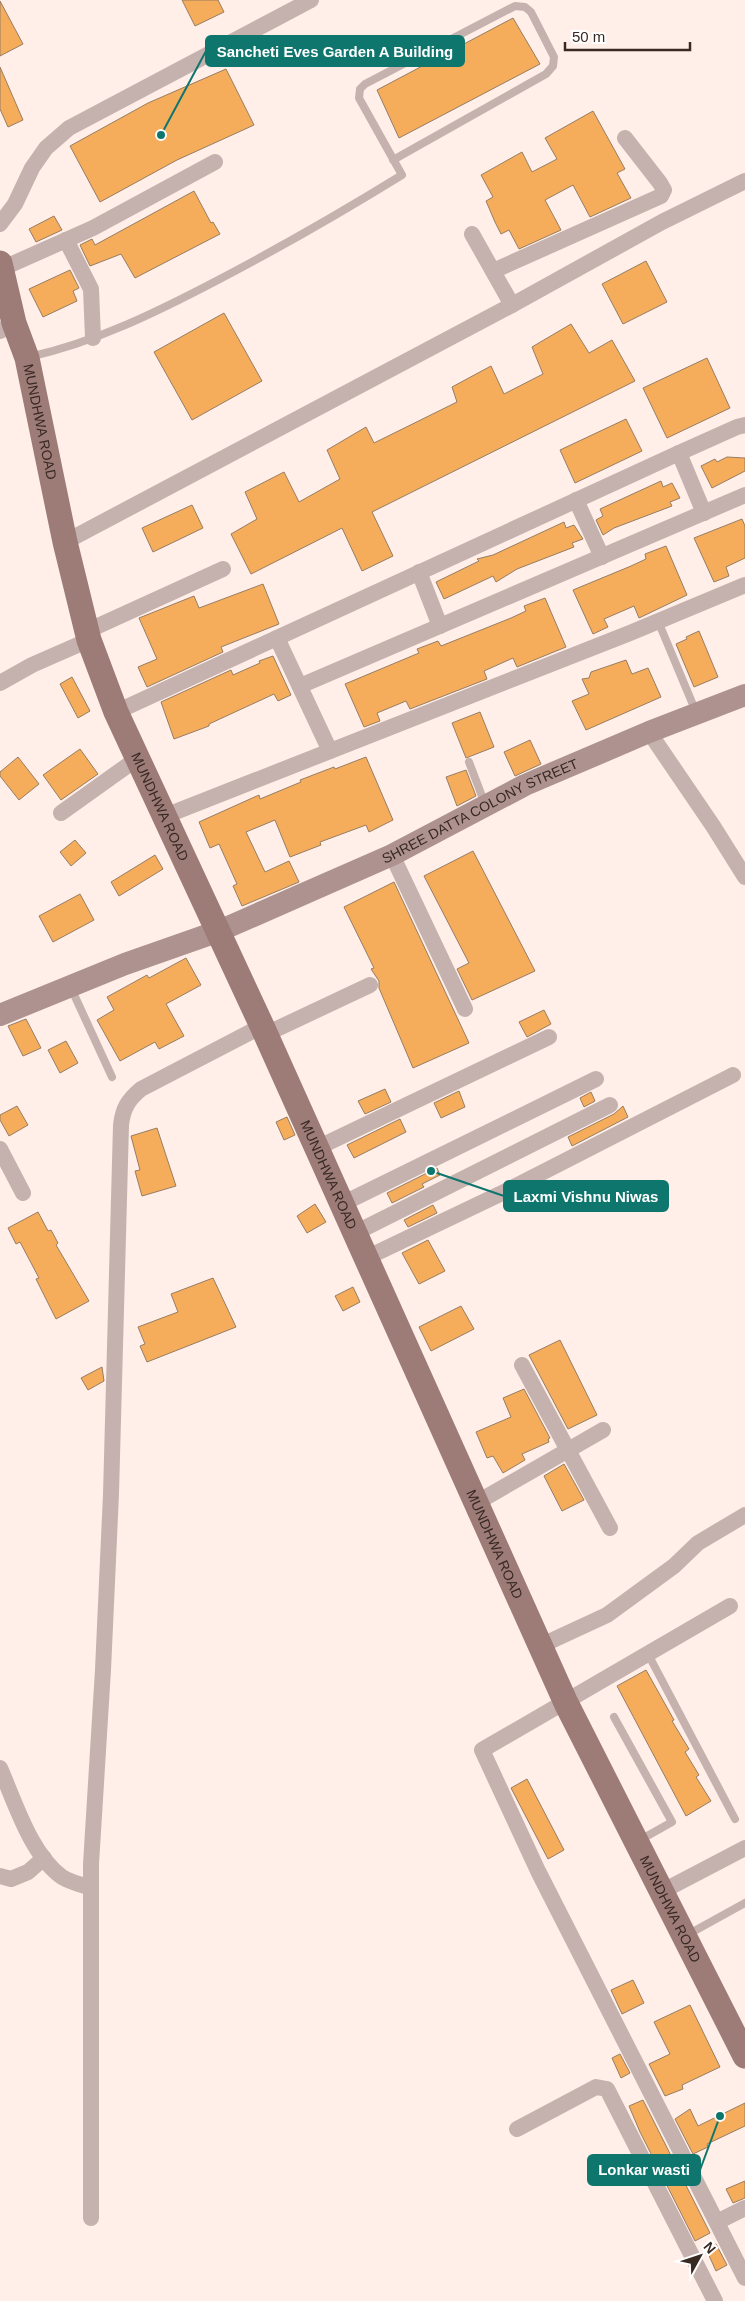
<svg xmlns="http://www.w3.org/2000/svg" width="745" height="2301" viewBox="0 0 745 2301" font-family="Helvetica,sans-serif">
<style>
.building{fill:#f5ad5c;stroke:#977d63}
.lines{fill:none;stroke-linecap:round;stroke-linejoin:round}
.lane{stroke:#c5b2af;stroke-width:8}
.street{stroke:#c5b2af;stroke-width:16}
.secondary{stroke:#ae928f;stroke-width:22}
.primary{stroke:#9d7b77;stroke-width:25}
.labels{text-anchor:middle;stroke-width:4;stroke-linejoin:round;paint-order:stroke}
.street-label{font-size:14px;fill:#382922;stroke:#fff}
.leader{fill:none;stroke:#0f766e;stroke-width:2}
.callout-dot{fill:#0f766e;stroke:#fff;stroke-width:2}
.callout{fill:#0f766e;stroke:#0f766e;stroke-width:2}
.callout-label{font-size:15px;text-anchor:middle;font-weight:bold;fill:#fff}
</style>
<rect width="100%" height="100%" fill="#ffefe8"/>
<!-- building -->
<g class="building">
<path d="M182,0H218L224,12L195,26Z"/>
<path d="M0,1L23,44L0,56Z"/>
<path d="M513,18L540,64L399,138L377,90Z"/>
<path d="M0,67L23,120L8,127L0,109Z"/>
<path d="M226,69L254,125L177,160L100,202L70,146L148,103Z"/>
<path d="M593,111L625,169L617,173L631,198L590,217L573,185L545,200L561,230L519,249L509,230L501,234L495,222L486,201L493,197L481,175L522,152L532,172L557,159L545,138Z"/>
<path d="M194,191L211,223L213,222L220,234L135,278L121,254L90,266L80,245L92,239L95,245Z"/>
<path d="M54,216L62,230L36,242L29,229Z"/>
<path d="M646,261L667,302L623,324L602,284Z"/>
<path d="M70,270L79,288L73,291L77,301L43,317L29,289Z"/>
<path d="M224,313L262,381L192,420L154,352Z"/>
<path d="M571,324L589,353L612,340L635,381L372,512L393,556L362,571L342,528L251,574L231,534L257,519L245,492L284,472L299,502L340,479L327,450L366,427L374,443L457,402L452,387L491,366L504,394L543,374L532,347Z"/>
<path d="M707,358L730,408L667,438L643,388Z"/>
<path d="M626,419L642,451L575,483L560,450Z"/>
<path d="M727,457L745,458V471L712,488L701,466L715,459L717,462Z"/>
<path d="M661,481L663,487L672,483L680,498L670,502L672,506L614,528L603,535L596,520L603,516L600,509Z"/>
<path d="M192,505L203,528L153,552L142,528Z"/>
<path d="M742,519L745,526V558L726,567L729,576L714,582L694,538Z"/>
<path d="M564,522L566,528L574,525L583,539L572,543L574,547L517,569L496,582L493,576L444,599L436,582L479,561L477,559L493,555Z"/>
<path d="M666,546L687,595L639,618L634,606L604,619L608,627L593,634L573,590L631,566L646,559L645,554Z"/>
<path d="M263,584L279,624L221,647L223,652L147,687L138,667L157,659L139,618L194,596L199,608Z"/>
<path d="M545,598L566,647L517,667L513,658L484,671L487,679L410,709L406,701L377,713L380,721L364,727L345,684L419,653L417,649L438,641L441,646L511,618L526,611L524,606Z"/>
<path d="M699,631L718,677L694,687L676,644L687,639L686,637Z"/>
<path d="M273,656L291,695L278,701L274,694L209,724V726L174,739L161,702L231,670L233,675L260,663L259,661Z"/>
<path d="M626,660L632,674L648,668L661,697L586,730L572,701L589,694L582,679L589,678L591,672Z"/>
<path d="M72,677L90,711L78,718L60,684Z"/>
<path d="M480,712L494,747L466,758L452,723Z"/>
<path d="M530,740L541,764L515,776L504,752Z"/>
<path d="M80,749L98,774L61,800L43,775Z"/>
<path d="M18,757L39,784L19,800L0,776V772Z"/>
<path d="M366,757L393,820L369,832L366,825L320,842L321,845L290,857L275,820L246,832L265,872L289,861L299,882L242,906L233,886L237,884L219,844L210,848L199,822L259,795L260,799L301,782L300,780L334,767L335,769Z"/>
<path d="M466,770L476,796L457,806L446,777Z"/>
<path d="M75,840L86,853L71,866L60,852Z"/>
<path d="M473,851L535,971L472,1000L457,969L469,963L424,876Z"/>
<path d="M155,855L163,869L119,896L111,882Z"/>
<path d="M394,882L469,1043L413,1068L379,988V981L371,969L374,968L344,907Z"/>
<path d="M80,894L94,920L53,942L39,916Z"/>
<path d="M186,958L201,985L166,1004L184,1036L159,1049L155,1042L120,1061L97,1020L114,1010L107,997L147,975L149,978Z"/>
<path d="M544,1010L551,1024L527,1037L519,1022Z"/>
<path d="M26,1019L41,1048L23,1056L8,1026Z"/>
<path d="M66,1041L78,1063L60,1073L48,1050Z"/>
<path d="M385,1089L391,1102L365,1114L358,1101Z"/>
<path d="M459,1091L465,1107L441,1118L434,1103Z"/>
<path d="M591,1092L595,1101L584,1107L580,1098Z"/>
<path d="M17,1106L28,1125L9,1136L0,1120V1115Z"/>
<path d="M623,1106L628,1117L572,1146L568,1137L614,1114Z"/>
<path d="M287,1117L295,1135L284,1140L276,1122Z"/>
<path d="M400,1119L406,1132L354,1158L347,1145Z"/>
<path d="M157,1128L176,1186L142,1196L135,1171L140,1170L131,1136Z"/>
<path d="M437,1168L440,1175L422,1184L424,1187L392,1203L387,1193Z"/>
<path d="M315,1204L326,1222L307,1233L297,1216Z"/>
<path d="M433,1205L437,1213L408,1227L404,1220Z"/>
<path d="M38,1212L48,1231L51,1230L58,1243L56,1245L89,1301L56,1319L36,1279L39,1278L20,1242L16,1244L8,1228Z"/>
<path d="M428,1240L445,1271L419,1284L402,1253Z"/>
<path d="M213,1278L236,1327L147,1362L140,1346L145,1344L138,1327L178,1312L171,1294Z"/>
<path d="M353,1287L360,1302L343,1311L335,1296Z"/>
<path d="M461,1306L474,1329L431,1351L419,1327Z"/>
<path d="M560,1340L597,1415L568,1429L529,1355Z"/>
<path d="M102,1367L104,1381L88,1390L81,1378Z"/>
<path d="M524,1389L550,1438L548,1439L549,1442L522,1454L525,1460L503,1473L493,1456L487,1458L476,1432L511,1417L503,1398Z"/>
<path d="M564,1464L584,1500L562,1511L544,1476Z"/>
<path d="M646,1670L674,1720L672,1721L689,1749L685,1752L699,1775L696,1777L711,1801L686,1816L617,1686Z"/>
<path d="M527,1779L564,1850L548,1859L511,1788Z"/>
<path d="M633,1980L644,2003L622,2014L611,1990Z"/>
<path d="M690,2005L720,2067L682,2085L683,2089L665,2096L649,2064L670,2054L654,2022Z"/>
<path d="M620,2054L630,2073L621,2078L612,2058Z"/>
<path d="M643,2100L710,2233L695,2241L640,2132L629,2106Z"/>
<path d="M745,2103V2126L707,2144L708,2147L693,2154L675,2119L690,2109L698,2126Z"/>
<path d="M745,2181V2198L733,2203L726,2189Z"/>
<path d="M716,2244L727,2265L716,2271L706,2249Z"/>
</g>
<g class="lines">
<!-- lane -->
<g class="lane">
<path d="M29,357C96,342 157,312 218,280C281,247 342,212 402,175L359,98L360,89L365,84L515,6L525,7L531,12L554,57L553,66L546,74L393,160"/>
<path d="M658,621L696,712"/>
<path d="M469,762L485,804"/>
<path d="M71,988L112,1077"/>
<path d="M648,1654L735,1819"/>
<path d="M614,1717L672,1822L640,1840"/>
<path d="M687,1935L745,1903"/>
</g>
<!-- street -->
<g class="street">
<path d="M0,224L15,204L32,168L46,148L69,128L311,0"/>
<path d="M472,234L512,305"/>
<path d="M66,240L91,289L93,338"/>
<path d="M1,269L93,228L215,162"/>
<path d="M493,271L661,196L664,190L660,183L625,138"/>
<path d="M0,331L14,323"/>
<path d="M679,453L704,513"/>
<path d="M576,500L602,557"/>
<path d="M65,542L512,305L662,222L745,181"/>
<path d="M419,572L440,626"/>
<path d="M87,631L223,569"/>
<path d="M277,638L330,751"/>
<path d="M0,683L32,665L89,640"/>
<path d="M300,686L745,495"/>
<path d="M116,712L679,453L737,427L745,425"/>
<path d="M649,732L713,826L745,877"/>
<path d="M61,813L138,758"/>
<path d="M165,816L630,633L745,585"/>
<path d="M392,855L465,1009"/>
<path d="M266,1034L370,985"/>
<path d="M317,1148L549,1037"/>
<path d="M0,1149L23,1193"/>
<path d="M342,1204L596,1079"/>
<path d="M355,1233L610,1105"/>
<path d="M366,1258L500,1194L733,1075"/>
<path d="M522,1365L610,1528"/>
<path d="M476,1503L603,1430"/>
<path d="M730,1606L482,1750L538,1871L745,2278"/>
<path d="M540,1646L607,1615L674,1566L698,1543L745,1515"/>
<path d="M0,1768C15,1802 31,1855 62,1877C70,1882 82,1885 91,1888"/>
<path d="M0,1876L11,1879L28,1872L44,1858"/>
<path d="M661,1892L745,1848"/>
<path d="M517,2129L596,2087L607,2089L715,2301"/>
<path d="M91,2218V1864L103,1670L111,1494L121,1125C123,1108 128,1100 141,1089L262,1026"/>
<path d="M717,2222L745,2208"/>
</g>
<!-- secondary -->
<path class="secondary" id="s1" d="M0,1015L125,964L219,931L392,855L525,785L649,732L745,695"/>
<!-- primary -->
<path class="primary" id="s2" d="M0,263L14,323L27,358L65,542L89,640L116,712L262,1026L566,1703L745,2056"/>
</g>
<g class="labels">
<!-- street labels -->
<g class="street-label">
<text dy="5" stroke="none"><textPath href="#s2" startOffset="164">MUNDHWA ROAD</textPath></text>
<text dy="5" stroke="none"><textPath href="#s2" startOffset="569">MUNDHWA ROAD</textPath></text>
<text dy="5" stroke="none"><textPath href="#s1" startOffset="522">SHREE DATTA COLONY STREET</textPath></text>
<text dy="5" stroke="none"><textPath href="#s2" startOffset="974">MUNDHWA ROAD</textPath></text>
<text dy="5" stroke="none"><textPath href="#s2" startOffset="1379">MUNDHWA ROAD</textPath></text>
<text dy="5" stroke="none"><textPath href="#s2" startOffset="1784">MUNDHWA ROAD</textPath></text>
</g>
</g>
<!-- callouts -->
<path class="leader" d="M161 135L206 51M431 1171L504 1196M720 2116L700 2170"/>
<g class="callout-dot">
<circle cx="161" cy="135" r="5"/>
<circle cx="431" cy="1171" r="5"/>
<circle cx="720" cy="2116" r="5"/>
</g>
<g class="callout">
<rect x="206" y="36" width="258" height="30" rx="5"/>
<rect x="504" y="1181" width="164" height="30" rx="5"/>
<rect x="588" y="2155" width="112" height="30" rx="5"/>
</g>
<g class="callout-label">
<text x="335" y="57">Sancheti Eves Garden A Building</text>
<text x="586" y="1202">Laxmi Vishnu Niwas</text>
<text x="644" y="2175">Lonkar wasti</text>
</g>
<!-- north arrow -->
<g transform="translate(700 2256) rotate(50)" stroke="#ffffff" stroke-width="4" paint-order="stroke">
<path d="M0-4L9 19L0 12L-9 19Z" fill="#382922"/>
<text y="-8" font-size="14" font-weight="bold" text-anchor="middle" fill="#382922">N</text>
</g>
<!-- scale -->
<path d="M565 42v8h125v-8" fill="none" stroke="#382922" stroke-width="2.5"/>
<text x="572" y="42" font-size="15" fill="#382922" stroke="#ffffff" stroke-width="4" paint-order="stroke">50 m</text>
</svg>
